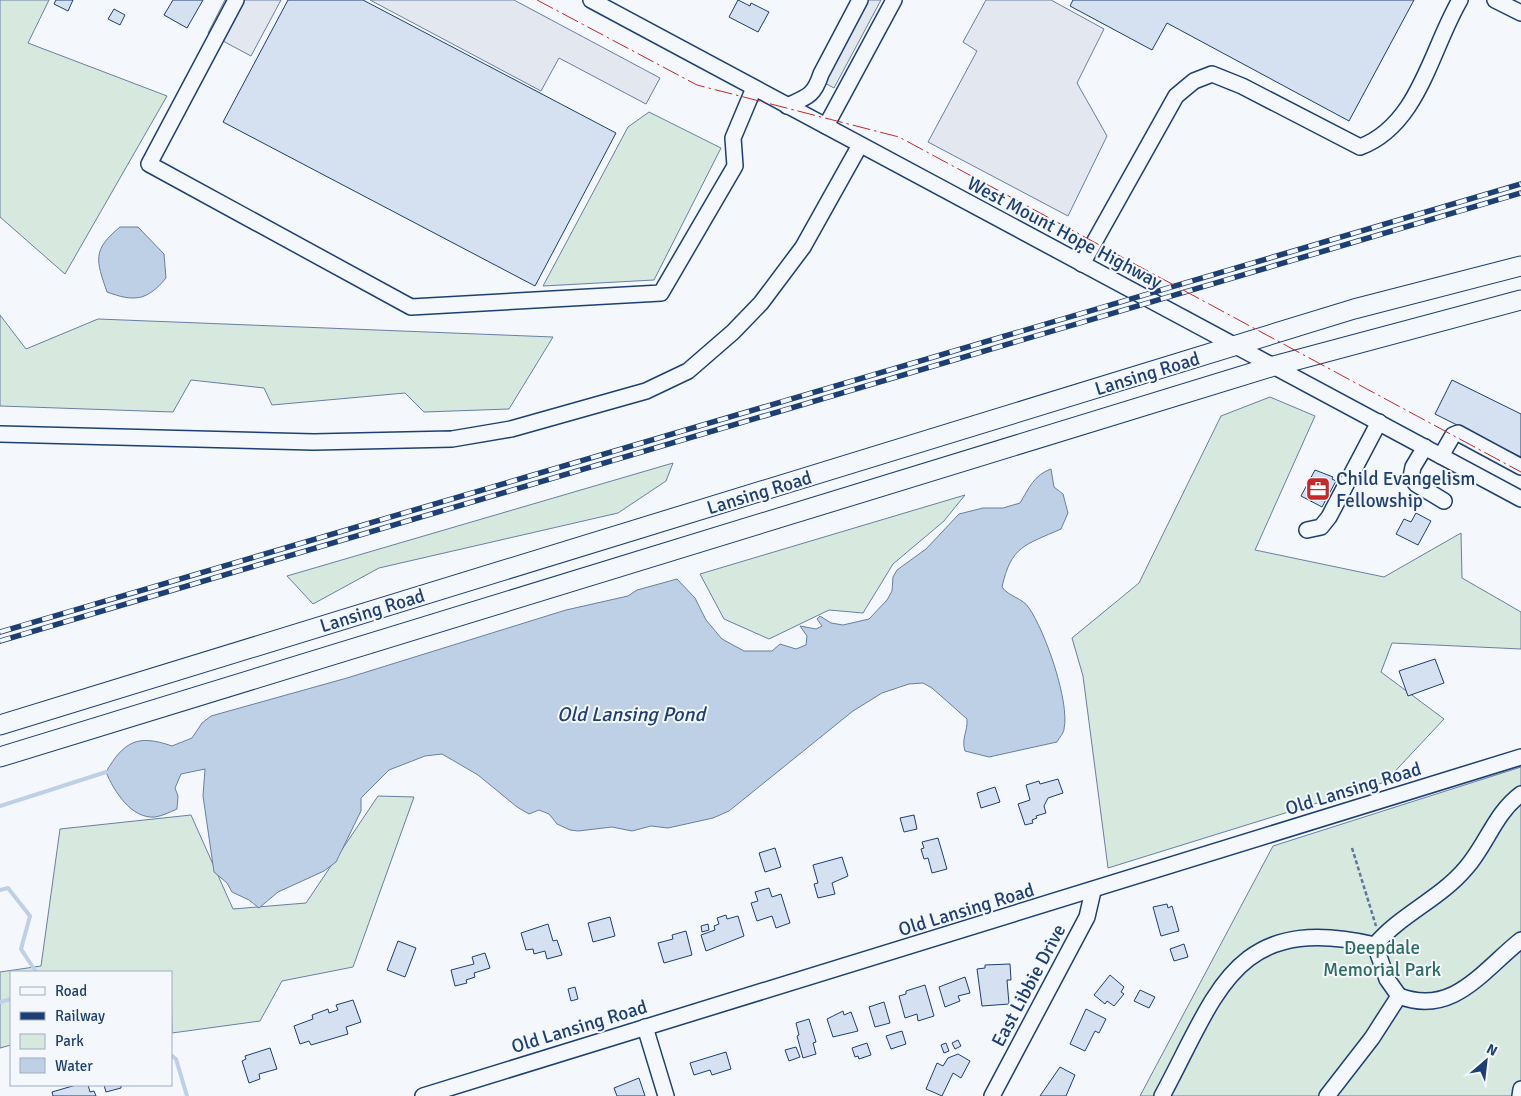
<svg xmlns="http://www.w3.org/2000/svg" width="1521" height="1096" viewBox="0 0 1521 1096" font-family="Signika,sans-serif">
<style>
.green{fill:#d7e8df;stroke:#687fa3}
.parking{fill:#e3e8f0;stroke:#687fa3}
.water{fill:#bed0e5;stroke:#687fa3}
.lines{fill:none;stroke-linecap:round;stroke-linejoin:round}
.stream{stroke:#bed0e5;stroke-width:4}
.building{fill:#d5e0f0;stroke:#1d3f73}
.minor-casing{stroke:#1d3f73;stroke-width:18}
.major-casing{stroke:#1d3f73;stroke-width:21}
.path{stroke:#5e769c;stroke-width:2.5;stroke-dasharray:4 2.5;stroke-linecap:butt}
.minor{stroke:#f4f7fb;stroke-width:15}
.major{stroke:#f4f7fb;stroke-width:19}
.rail-casing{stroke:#1d3f73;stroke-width:5.5}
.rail{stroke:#f4f7fb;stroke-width:4;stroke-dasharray:11;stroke-linecap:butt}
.power{stroke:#c62828;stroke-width:1;stroke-dasharray:18 4 2.5 4;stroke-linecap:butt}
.labels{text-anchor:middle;stroke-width:4;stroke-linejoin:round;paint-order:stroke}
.street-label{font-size:19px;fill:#1d3f73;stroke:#f4f7fb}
.poi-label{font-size:19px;fill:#1d3f73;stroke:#f4f7fb;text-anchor:start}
.park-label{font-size:19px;fill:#2c6c60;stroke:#f4f7fb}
.water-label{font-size:20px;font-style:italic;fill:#1d3f73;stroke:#f4f7fb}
</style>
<rect width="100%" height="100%" fill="#f4f7fb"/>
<!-- green -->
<g class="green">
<path d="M0,0H49L28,43L167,96L65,274L0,217Z"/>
<path d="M649,112L721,148L654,280L543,286L628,127Z"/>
<path d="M0,315L26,349L98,319L553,337L509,409L424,412L405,393L272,405L264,388L191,380L173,412L0,406Z"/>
<path d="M1270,397L1315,416L1255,550L1384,577L1461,533L1462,578L1521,612V649L1392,643L1381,672L1444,719L1385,782L1108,868L1083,676L1072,638L1139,583L1221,416Z"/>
<path d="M673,463L666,481L618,513L379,568L313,604L287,576Z"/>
<path d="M965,495L944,521L893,564L863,613L829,610L769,639L724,619L700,574Z"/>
<path d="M1521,767V1096H1140L1273,846Z"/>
<path d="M378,796L414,797L353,967L282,981L260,1021L172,1033L171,972H11V1045L0,1048V972L41,966L60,829L191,815L233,909L306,903Z"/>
</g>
<!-- parking -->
<g class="parking">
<path d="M225,0H281L251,56L208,33Z"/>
<path d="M370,0H514L660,78L646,104L559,58L541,91Z"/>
<path d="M854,0H881L834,88L813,77Z"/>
<path d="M986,0H1051L1104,29L1077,83L1107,136L1068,216L928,142L977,51L963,42Z"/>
</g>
<!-- water -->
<g class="water">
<path d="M120,227H138L164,254L166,278C147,301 134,302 107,292C96,260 92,250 120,227Z"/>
<path d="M1051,469L1054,487L1063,494L1068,513L1061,529C1025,545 1011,546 1002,587C1009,597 1023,598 1029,608C1045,631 1070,702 1064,729C1064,733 1059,738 1057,742L989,757L965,751C961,739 968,731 967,719L932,688L923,683L909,684L882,693L853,711L729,811L713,818L668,828L651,826L632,831L612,827L578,831L570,830L557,824L549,814L539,810L529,814L517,807L478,775L442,754L425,756L389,770L361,798V811L336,862L324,871L278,892L259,908L249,900L232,892L227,883L214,872L203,796L205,769L181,774L175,788L178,796L177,809C170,812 162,816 155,817C131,819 114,791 106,772C124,741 138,734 172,746L192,738L202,723L211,716L347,678L566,610L628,596L637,590L677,579L695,598L706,620L722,639L744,651H772L780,644L796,649L806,645L807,636L800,626L816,629L822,626L817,619L820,616L831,623L843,625L869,619L887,600L892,591L893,577L897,570L926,549L959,514L983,508H1003L1020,503C1029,488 1034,475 1051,469Z"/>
</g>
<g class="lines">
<!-- stream -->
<g class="stream">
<path d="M0,806L106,772"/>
<path d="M0,890L8,888L30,916L21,949L36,972"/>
<path d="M0,1002L11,999"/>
<path d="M171,1055L176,1059L187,1096"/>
</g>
</g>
<!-- building -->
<g class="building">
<path d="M56,0H73L68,11L54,4Z"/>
<path d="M173,0H203L187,28L164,15Z"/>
<path d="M288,0H363L616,133L535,286L223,122Z"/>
<path d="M738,0L750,6L751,3L769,12L758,32L729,17Z"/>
<path d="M1073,0H1414L1349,121L1167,23L1152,50L1070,6Z"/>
<path d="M114,9L125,15L120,25L108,19Z"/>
<path d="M1452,380L1521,414V457L1435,414Z"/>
<path d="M1315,470L1333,477L1332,479L1336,481L1322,507L1301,496Z"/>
<path d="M1416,513L1431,521L1418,545L1396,534L1404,519L1411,522Z"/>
<path d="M1435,659L1444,683L1408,696L1399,671Z"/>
<path d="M1058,779L1063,793L1048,798L1044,806L1046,813L1036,816L1037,818L1032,820L1033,823L1025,825L1018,804L1030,800L1026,785L1039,781L1040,784Z"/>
<path d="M995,787L1000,802L981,808L977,793Z"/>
<path d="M914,815L917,829L904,832L900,818Z"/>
<path d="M938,838L947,869L932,873L928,858L924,859L921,849L924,848L922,842Z"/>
<path d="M775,848L781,867L765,872L759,853Z"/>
<path d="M842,857L848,876L832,883L835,894L818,898L814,884L818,883L813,865Z"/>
<path d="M769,888L772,897L781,894L790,923L776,928L772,916L757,921L751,903L758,901L755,892Z"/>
<path d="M1167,904L1168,908L1172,906L1179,931L1161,936L1153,907Z"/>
<path d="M726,915L727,919L738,916L744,936L706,951L701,935L715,930L714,926L719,924L717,918Z"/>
<path d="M610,917L615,936L593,942L588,923Z"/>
<path d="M548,924L553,941L557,940L562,955L547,959L545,951L534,954L533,949L526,950L521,933Z"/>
<path d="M708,924L709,930L702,932L701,926Z"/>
<path d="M686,931L692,955L664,963L658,943L673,939L672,935Z"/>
<path d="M398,941L416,948L405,977L387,970Z"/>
<path d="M1184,944L1188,957L1174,961L1170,949Z"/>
<path d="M485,953L490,968L474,973L475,977L466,980L467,983L455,986L451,970L474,964L472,957Z"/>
<path d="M1010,964L1011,980H1007L1009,1004L982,1006L977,969L985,968V965Z"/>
<path d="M1110,975L1124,987L1121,992L1124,994L1114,1006L1107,1001L1105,1004L1094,995Z"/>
<path d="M965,977L970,993L958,996L960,1001L945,1007L939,987Z"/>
<path d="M925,985L934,1016L918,1021L917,1014L905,1018L899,996L906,994V991Z"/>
<path d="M575,987L578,999L571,1001L568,989Z"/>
<path d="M1140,990L1155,997L1149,1008L1134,1001Z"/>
<path d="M353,1000L361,1022L346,1027L348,1034L311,1045L309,1041L300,1044L294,1026L313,1019L312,1015L328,1009L329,1013L338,1010L336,1005Z"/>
<path d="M884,1002L890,1023L875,1027L869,1007Z"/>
<path d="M1086,1009L1106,1019L1099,1033L1095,1031L1085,1051L1070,1044Z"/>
<path d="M843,1011L844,1015L851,1012L858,1031L833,1037L827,1019Z"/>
<path d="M809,1019L816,1042L813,1043L816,1054L803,1058L797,1036L799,1035L796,1023Z"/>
<path d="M902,1031L906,1044L891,1049L886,1036Z"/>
<path d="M958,1040L961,1046L955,1049L952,1043Z"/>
<path d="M867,1043L871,1055L859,1059L858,1056L855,1057L852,1048Z"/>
<path d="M946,1043L949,1051L944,1053L941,1045Z"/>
<path d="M796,1047L800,1057L789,1061L785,1050Z"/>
<path d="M270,1048L277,1069L259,1074L260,1079L249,1083L242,1061L246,1059L245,1056Z"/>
<path d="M726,1052L731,1069L712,1075L710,1070L694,1075L690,1063Z"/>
<path d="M958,1054L970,1061L961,1078L953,1073L942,1096L926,1089L937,1063L943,1066L948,1058Z"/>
<path d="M1060,1067L1075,1075L1066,1096H1040Z"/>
<path d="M639,1078L645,1096H617L614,1088Z"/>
<path d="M76,1085H88L90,1092L94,1091L96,1096H53L52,1092Z"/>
<path d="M104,1085H123L121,1086V1088L106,1092Z"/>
</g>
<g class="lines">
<defs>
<g id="minor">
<path d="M236,0L149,164L411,307L661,293L735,166L733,138L754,88"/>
<path d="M591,0L1521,499"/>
<path d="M1495,0L1521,13"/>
<path d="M787,106C807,97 814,96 821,74L860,0"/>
<path d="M826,126L894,0"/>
<path d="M1082,264L1176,96L1194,81L1212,74L1242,86L1360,147C1419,125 1431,49 1460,0"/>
<path d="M0,434L314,442L452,439L511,429L646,391L688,371L733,332L761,303L803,247L860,145"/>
<path d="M1425,447L1413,467L1411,477L1416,484L1444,501"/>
<path d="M1441,456L1453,435L1458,433L1521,467"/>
<path d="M1307,530L1321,527L1329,517L1379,422"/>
<path d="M1399,996C1453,1017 1483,970 1521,940"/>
<path d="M645,1027L666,1096"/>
<path d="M423,1096L1521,757"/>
<path d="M992,1096L1087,917L1093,891"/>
<path d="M1162,1096C1218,992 1234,912 1375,945"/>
<path d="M1327,1096L1372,1038L1399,996L1387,979L1375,945C1401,914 1440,899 1466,868C1487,844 1495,813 1521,794"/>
<path d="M1520,1096L1521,1089"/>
</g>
<g id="major">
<path d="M0,725L1354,309L1521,266"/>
<path d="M0,757L1274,366L1521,300"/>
</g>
</defs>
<!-- minor casing -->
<use href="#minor" class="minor-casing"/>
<!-- major casing -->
<use href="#major" class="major-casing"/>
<!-- path -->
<path class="path" d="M1352,848L1376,926"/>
<!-- minor -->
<use href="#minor" class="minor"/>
<!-- major -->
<use href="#major" class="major"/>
<defs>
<g id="rail">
<path d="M0,632L1521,184"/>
<path d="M0,641L1521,193"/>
</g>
</defs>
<!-- rail casing -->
<use href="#rail" class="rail-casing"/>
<!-- rail -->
<use href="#rail" class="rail"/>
<!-- power -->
<path class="power" d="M537,0L697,85L899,137L1521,472"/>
</g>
<!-- icons -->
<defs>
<symbol id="office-square" viewBox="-11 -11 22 22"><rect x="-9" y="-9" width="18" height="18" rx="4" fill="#c62828" stroke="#f4f7fb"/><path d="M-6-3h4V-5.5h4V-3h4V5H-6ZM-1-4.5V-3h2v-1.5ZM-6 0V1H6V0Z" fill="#fff"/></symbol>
</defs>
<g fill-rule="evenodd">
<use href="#office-square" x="1304" y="475" width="28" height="28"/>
</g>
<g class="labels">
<!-- street labels -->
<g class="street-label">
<text transform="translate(1065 232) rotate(28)" y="7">West Mount Hope Highway</text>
<text transform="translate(1147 373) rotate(-17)" y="7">Lansing Road</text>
<text transform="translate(759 492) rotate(-17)" y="7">Lansing Road</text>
<text transform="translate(372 610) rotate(-17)" y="7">Lansing Road</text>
<text transform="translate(1353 788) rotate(-17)" y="7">Old Lansing Road</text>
<text transform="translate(966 909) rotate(-17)" y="7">Old Lansing Road</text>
<text transform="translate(1028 985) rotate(-62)" y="7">East Libbie Drive</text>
<text transform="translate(579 1026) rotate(-17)" y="7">Old Lansing Road</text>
</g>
<!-- poi labels -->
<g class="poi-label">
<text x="1336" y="485">Child Evangelism<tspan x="1336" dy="22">Fellowship</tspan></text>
</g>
<!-- park labels -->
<g class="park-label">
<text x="1382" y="954">Deepdale<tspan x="1382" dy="22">Memorial Park</tspan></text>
</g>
<!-- water labels -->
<g class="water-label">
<text x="631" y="721">Old Lansing Pond</text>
</g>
</g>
<!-- legend -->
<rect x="10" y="971" width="162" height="115" fill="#f4f7fb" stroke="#9eadc5"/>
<rect x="20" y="987" width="25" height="8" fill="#f4f7fb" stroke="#9eadc5"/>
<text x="55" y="996" font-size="15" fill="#1d3f73">Road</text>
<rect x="20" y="1012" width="25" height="8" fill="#1d3f73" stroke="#9eadc5"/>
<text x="55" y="1021" font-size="15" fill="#1d3f73">Railway</text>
<rect x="20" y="1034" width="25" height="15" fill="#d7e8df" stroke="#9eadc5"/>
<text x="55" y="1046" font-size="15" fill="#1d3f73">Park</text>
<rect x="20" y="1058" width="25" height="15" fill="#bed0e5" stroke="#9eadc5"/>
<text x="55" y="1071" font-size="15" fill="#1d3f73">Water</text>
<!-- north arrow -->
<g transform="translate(1486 1061) rotate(28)" stroke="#f4f7fb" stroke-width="4" paint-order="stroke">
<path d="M0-4L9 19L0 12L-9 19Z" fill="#1d3f73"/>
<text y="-8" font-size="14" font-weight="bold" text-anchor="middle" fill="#1d3f73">N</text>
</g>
</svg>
